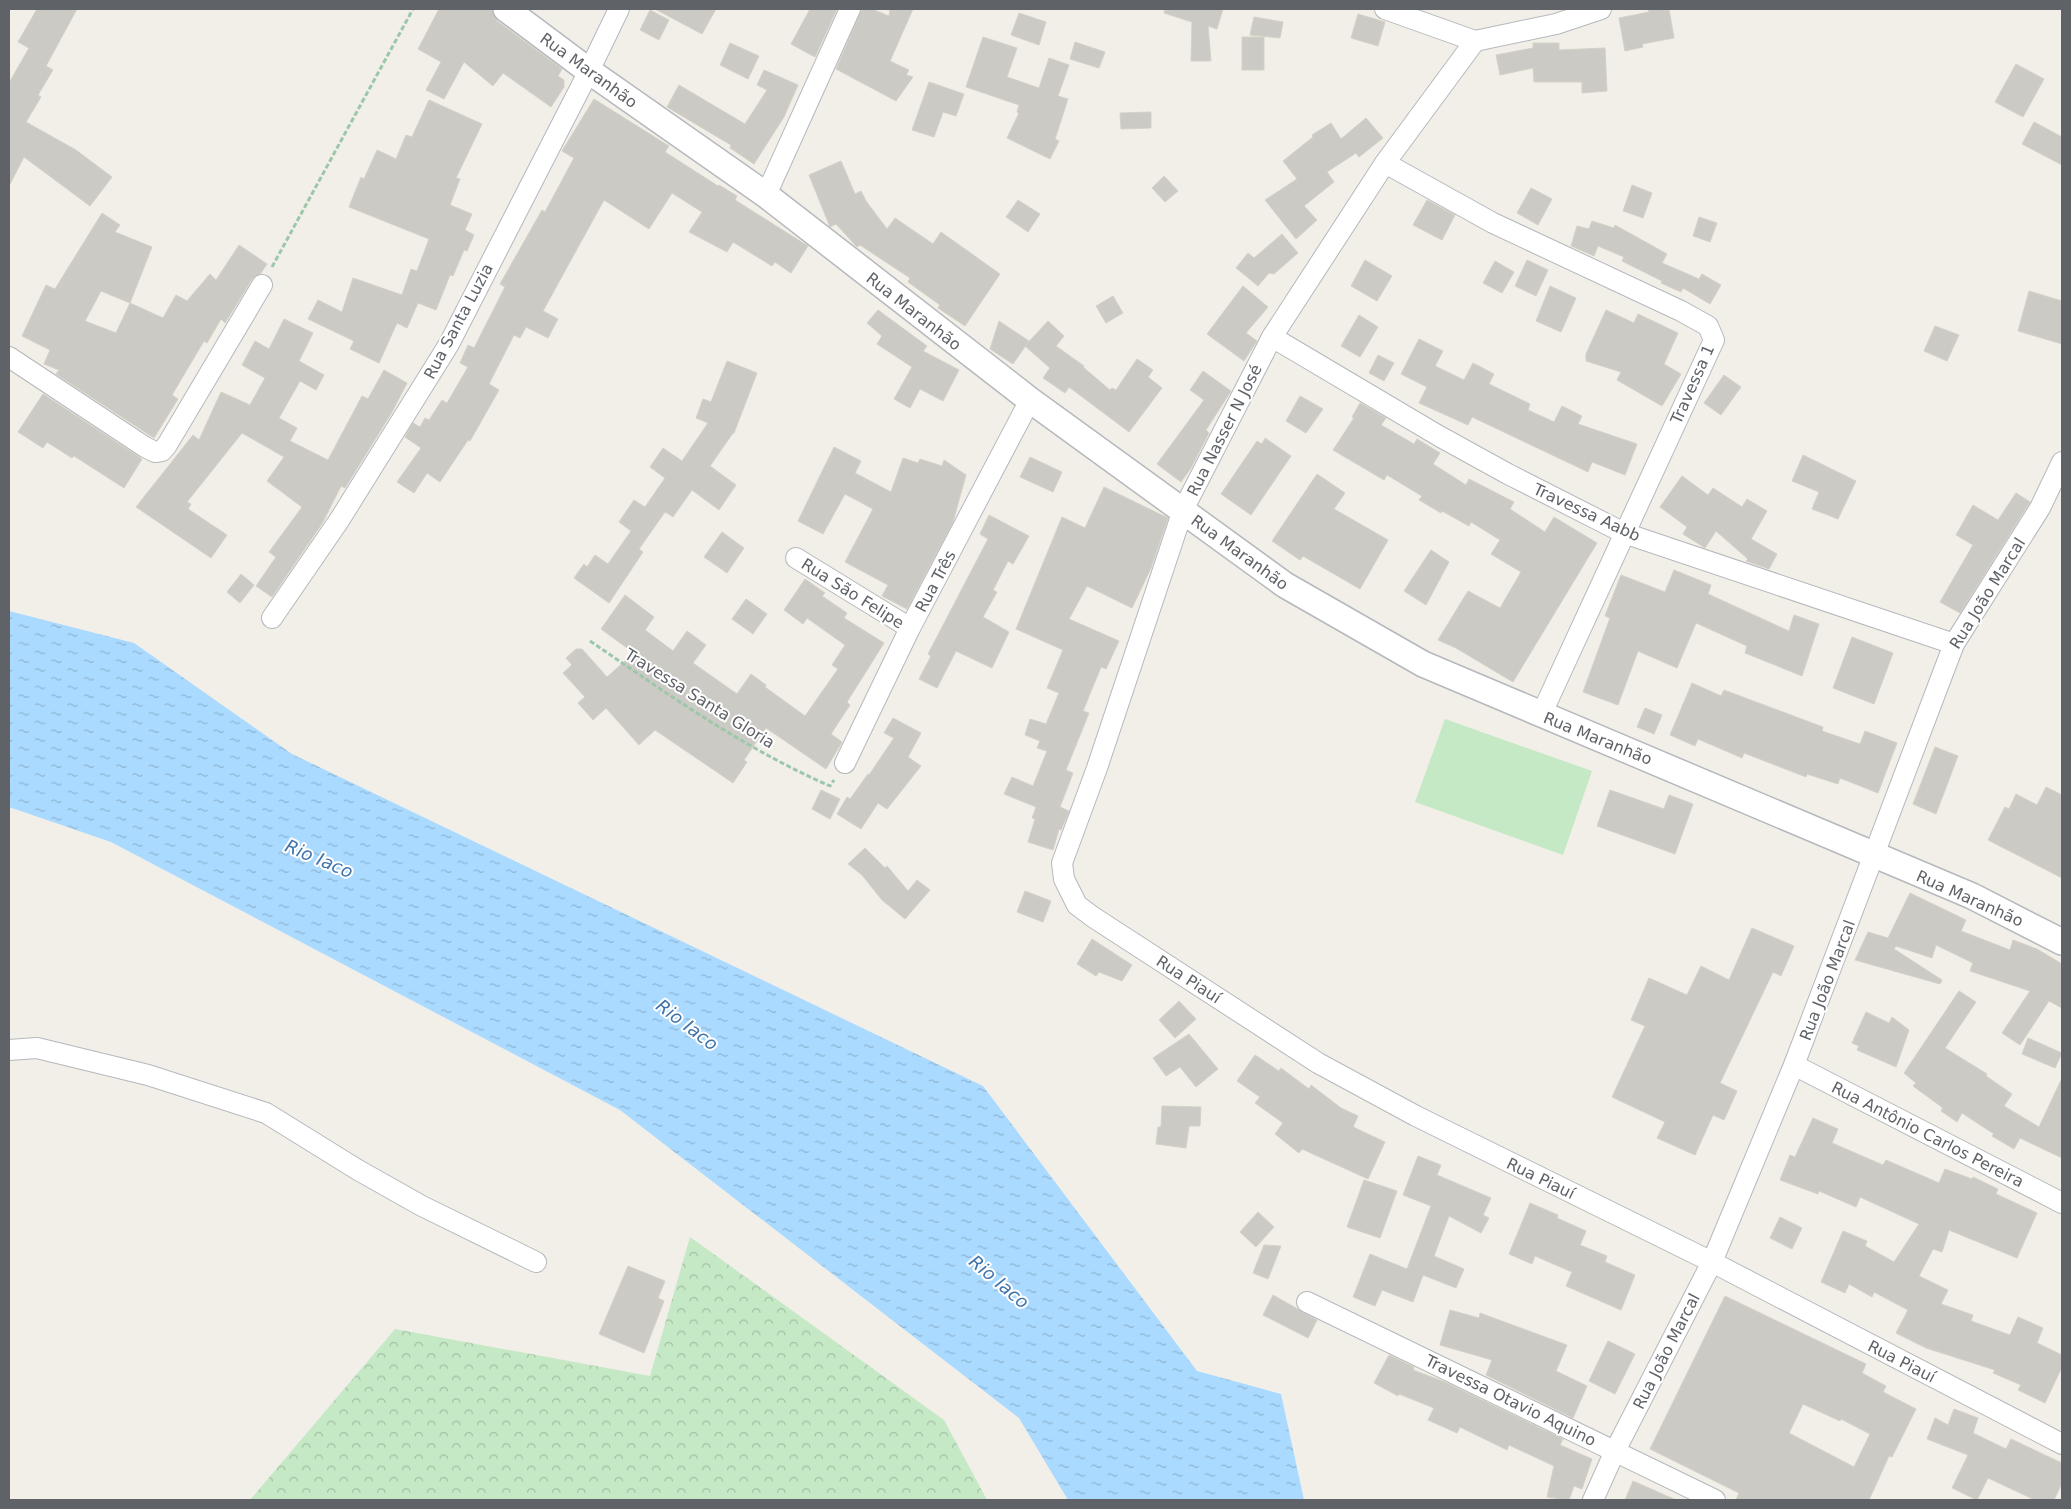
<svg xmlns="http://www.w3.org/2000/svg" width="2071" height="1509" viewBox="0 0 2071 1509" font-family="'DejaVu Sans',sans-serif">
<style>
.forest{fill:url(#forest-crowns)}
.green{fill:#c5e8c5}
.water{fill:url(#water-ripples)}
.building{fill:#cccac5;stroke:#d6d1c6;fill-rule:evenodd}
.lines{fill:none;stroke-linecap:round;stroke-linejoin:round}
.minor-casing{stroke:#b5b8bc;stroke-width:22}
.tertiary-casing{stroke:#b5b8bc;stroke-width:28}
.path{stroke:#9cc7a9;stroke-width:3;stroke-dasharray:5 2.5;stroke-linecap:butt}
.minor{stroke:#fff;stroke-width:20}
.tertiary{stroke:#fff;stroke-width:25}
.labels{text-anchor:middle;stroke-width:4;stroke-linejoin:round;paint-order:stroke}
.street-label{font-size:16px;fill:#5f6368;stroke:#fff}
.water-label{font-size:18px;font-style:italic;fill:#4174aa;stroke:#fff}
</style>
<defs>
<pattern id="forest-crowns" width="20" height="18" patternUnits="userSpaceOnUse" patternTransform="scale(1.25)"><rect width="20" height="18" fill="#c5e8c5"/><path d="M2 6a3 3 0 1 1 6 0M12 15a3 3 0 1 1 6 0" fill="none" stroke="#a3c0a4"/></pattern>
<pattern id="water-ripples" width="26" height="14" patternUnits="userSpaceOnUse" patternTransform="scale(1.25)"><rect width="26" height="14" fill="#aadaff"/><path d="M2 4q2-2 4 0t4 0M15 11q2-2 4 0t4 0" fill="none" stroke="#8eb4d2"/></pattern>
</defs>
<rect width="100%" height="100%" fill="#f1efe8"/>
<!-- forest -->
<path class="forest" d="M690,1237L944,1420L987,1500H250L395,1329L650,1376Z"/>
<!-- green -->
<path class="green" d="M1445,719L1592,771L1563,855L1415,802Z"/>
<!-- water -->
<path class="water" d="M9,611L134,643L292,754L983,1086L1197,1371L1281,1394L1304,1500H1068L1019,1418L620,1110L111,842L9,807Z"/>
<!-- building -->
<g class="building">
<path d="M37,9H77L46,66L53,70L38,95L41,97L26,122L76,150L112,177L90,206L24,157L9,186V83L29,48L18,42Z"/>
<path d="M439,9H492L497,21L562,69L558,76L564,80V87L551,107L503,73L493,86L464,62L444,99L426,90L441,62L418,49Z"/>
<path d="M655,9H716L702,34Z"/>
<path d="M810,9H837L815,57L791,44Z"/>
<path d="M862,9H872L889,16L890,9H913L890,61L909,70L906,75L913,77L896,101L836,69Z"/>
<path d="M1165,9H1223L1217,29L1208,26L1211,61H1191L1192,22L1164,13Z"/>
<path d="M1648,9H1669L1674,38L1642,44L1643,47L1625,51L1619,18L1649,12Z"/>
<path d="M650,10L669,20L659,40L640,30Z"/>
<path d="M1019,13L1046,22L1039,45L1011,35Z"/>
<path d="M1358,14L1385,22L1378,46L1351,38Z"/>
<path d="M1254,17L1283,22L1280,38L1250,35Z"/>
<path d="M983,37L1017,48L1007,77L1039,88L1049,58L1069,65L1058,96L1068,99L1055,139L1059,141L1050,159L1007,138L1019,113L1017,112L1019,105L966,87Z"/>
<rect x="1242" y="37" width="22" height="33"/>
<path d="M1075,42L1105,52L1099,68L1070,59Z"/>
<path d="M730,43L759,56L748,79L720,65Z"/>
<path d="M1533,43H1559V50L1605,48L1607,91L1582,93V82H1534L1533,68L1500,75L1496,55L1533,48Z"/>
<path d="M2016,64L2044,79L2023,117L1995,102Z"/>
<path d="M764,70L798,85L784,117L754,164L730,148L731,145L667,107L679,85L745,124L767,90L757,85Z"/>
<path d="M929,82L964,94L956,116L943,112L934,137L912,130Z"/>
<path d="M594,99L669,146L665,152L718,186L719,185L737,196L735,200L808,246L791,273L775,262L772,266L733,242L727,252L689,232L702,212L672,193L649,229L604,200L543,311L558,319L548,338L526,327L520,338L514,335L489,384L499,390L470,441L468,440L440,482L427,473L414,493L397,482L421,448L405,437L413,423L420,427L425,418L429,420L442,400L447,403L468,367L460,363L468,345L474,348L505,287L500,284L542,210L545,212L574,158L562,151Z"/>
<path d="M429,100L482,124L456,178L460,179L450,205L472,214L465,230L474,235L467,251L464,250L453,276L450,275L436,310L418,303L407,328L397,323L379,363L350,349L354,341L308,319L318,300L342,312L353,278L402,295L411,269L417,271L429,239L349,207L361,177L364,179L377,150L396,159L406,135L412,137Z"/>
<path d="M1151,112V128L1121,129L1120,113Z"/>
<path d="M1366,118L1383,138L1359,157L1356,153L1327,172L1334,182L1304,206L1317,220L1296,239L1265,200L1297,179L1283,161L1313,137L1312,135L1331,123L1341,139Z"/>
<path d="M2034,122L2062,137V165L2022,144Z"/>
<path d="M841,161L855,194L861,191L866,201L887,229L895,218L933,244L941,232L1000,274L965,326L938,308L940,305L908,282L910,278L860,245L857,247L836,224L830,227L809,175Z"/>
<path d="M1164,176L1178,191L1165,202L1152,188Z"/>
<path d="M1632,185L1652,193L1643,218L1623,211Z"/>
<path d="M1531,188L1552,199L1538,225L1517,213Z"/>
<path d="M1018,200L1040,214L1028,232L1006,217Z"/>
<path d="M1427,200L1455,215L1442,240L1413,225Z"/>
<path d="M102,213L120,225L115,232L152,247L130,303L163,318L176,295L187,301L210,274L216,280L239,245L267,264L261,273L252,279L227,320L225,323L221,319L207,343L204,341L172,395L178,399L154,438L56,374L59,370L44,364L50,350L22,336L46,285L55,289ZM101,291L130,303L116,333L85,321Z"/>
<path d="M1699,217L1717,223L1710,242L1693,236Z"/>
<path d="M1592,221L1614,228L1615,225L1667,254L1662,263L1699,279L1702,274L1721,285L1710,304L1683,288L1681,292L1661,283L1662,281L1622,261L1624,257L1598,246L1594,256L1571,246L1577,226L1589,229Z"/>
<path d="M1282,234L1298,253L1274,274L1269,273L1258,286L1236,268L1248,253L1254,258Z"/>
<path d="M1365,260L1392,276L1377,301L1351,286Z"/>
<path d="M1527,260L1548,270L1536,296L1515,286Z"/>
<path d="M1495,261L1514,272L1502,293L1483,283Z"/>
<path d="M1243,286L1268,307L1246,333L1257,341L1244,361L1207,334Z"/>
<path d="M1550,286L1576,298L1561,332L1536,321Z"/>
<path d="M2029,291L2062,301V344L2018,331Z"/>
<path d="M1113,296L1123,313L1106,323L1096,306Z"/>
<path d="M878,310L927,346L923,351L959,370L943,401L920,389L910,408L894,399L912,367L877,344L882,336L867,323Z"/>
<path d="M1606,310L1634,323L1638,314L1678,333L1664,364L1681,374L1662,406L1617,380L1621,372L1586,361V354Z"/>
<path d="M1359,315L1378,327L1360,357L1341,346Z"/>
<path d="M284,319L313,333L299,361L324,375L316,390L300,381L279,418L297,428L290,441L328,460L362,396L368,399L384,370L407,383L392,412L345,488L341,486L323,522L272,597L256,586L276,557L269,552L302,507L267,481L284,457L242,433L187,502L191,504L188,509L227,535L211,558L136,507L193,435L199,440L221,392L250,405L265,378L242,365L255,341L269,349Z"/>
<path d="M999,321L1029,341L1013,364L990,349Z"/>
<path d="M1048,321L1064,336L1056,346L1084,366L1083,367L1110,390L1112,388L1116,390L1137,359L1153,370L1148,377L1162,388L1129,432L1069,387L1065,393L1043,378L1050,368L1025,346Z"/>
<path d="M1935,326L1959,335L1947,361L1924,351Z"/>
<path d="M1419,339L1443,351L1435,366L1464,380L1473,363L1494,374L1489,384L1530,404L1528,410L1554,422L1562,406L1582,416L1578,424L1637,444L1625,475L1592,462L1588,472L1472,417L1468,425L1419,403L1427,387L1401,374Z"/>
<path d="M1378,355L1394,363L1384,381L1369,373Z"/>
<path d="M727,361L757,373L734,433H733L710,466L736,485L719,510L692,490L673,517L665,512L639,549L643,552L609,603L574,578L584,564L587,567L595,555L608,564L631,531L619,522L634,500L645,507L665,478L650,467L663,448L682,461L708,423L696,418L703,399L711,402Z"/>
<path d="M1203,371L1231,391L1206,430L1209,433L1191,468L1181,482L1157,464L1204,400L1190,390Z"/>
<path d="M1724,375L1741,387L1721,415L1704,403Z"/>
<path d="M43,394L142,459L124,488L74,456L72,458L47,442L43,448L18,432Z"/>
<path d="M1300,396L1323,409L1306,433L1286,421Z"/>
<path d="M1360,403L1386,418L1381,425L1414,444L1417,439L1440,453L1433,464L1466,485L1469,479L1514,502L1510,509L1545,532L1554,517L1597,543L1513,682L1456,648L1438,640L1468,591L1500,608L1521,572L1491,554L1500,540L1471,522L1469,526L1442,511L1441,513L1419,500L1422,496L1387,475L1384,480L1333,450L1354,418L1352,417Z"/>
<path d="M1265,438L1291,456L1251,515L1221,494L1257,441L1262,444Z"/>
<path d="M834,447L861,461L855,473L891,492L903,458L918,463L920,459L942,466L944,460L966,475L953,522L907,609L882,596L888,585L845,562L873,509L845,494L823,534L798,521Z"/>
<path d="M1803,455L1856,481L1838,519L1812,509L1819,492L1792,481Z"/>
<path d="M1030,457L1062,472L1053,492L1020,477Z"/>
<path d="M1317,474L1345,493L1334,509L1388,540L1360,589L1303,556L1300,560L1272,541Z"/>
<path d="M1682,476L1708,495L1713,488L1742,507L1747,499L1767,511L1751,539L1777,554L1769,569L1746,561L1748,559L1716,531L1705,548L1683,534L1687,527L1660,507Z"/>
<path d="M1104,487L1168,518L1151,568L1132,608L1087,586L1069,619L1119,641L1106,669L1101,667L1083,711L1089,713L1066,770L1073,773L1060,807L1069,811L1061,830L1059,829L1053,850L1028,842L1035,819L1032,818L1036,807L1004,794L1012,777L1033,786L1047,751L1037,748L1040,741L1025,735L1030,719L1046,724L1059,693L1047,688L1063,650L1016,629L1062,517L1085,528Z"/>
<path d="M2016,493L2030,502L1960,613L1940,602L1973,545L1956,535L1973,505L1998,520Z"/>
<path d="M989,515L1029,536L1013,564L1008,561L993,590L997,592L983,617L1009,632L992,668L956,651L937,688L919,679L931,656L928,654L988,539L980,534Z"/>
<path d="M722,532L744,548L727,573L704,557Z"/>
<path d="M1431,550L1449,562L1426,605L1404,591Z"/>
<path d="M1674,570L1711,585L1708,594L1789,631L1794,615L1819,624L1802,676L1745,653L1747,646L1696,623L1677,668L1638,651L1618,705L1583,692L1610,618L1605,616L1621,575L1665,592Z"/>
<path d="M241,574L254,585L240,603L227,592Z"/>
<path d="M805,579L825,593L822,596L847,613L844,618L884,643L847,702L850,705L831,734L842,742L826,769L766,728L744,760L747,762L733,783L655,730L639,745L606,708L593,720L578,703L585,697L563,673L572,665L566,658L576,649H582L607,677L634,653L601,629L625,595L654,617L645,630L673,651L687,631L706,645L693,663L737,694L751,674L766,685L765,687L805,716L838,669L832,665L845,645L807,618L803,624L784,610Z"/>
<path d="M746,599L767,614L753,634L732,619Z"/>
<path d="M1852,637L1893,653L1874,704L1833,688Z"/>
<path d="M1692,683L1721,696L1724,690L1823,727L1822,731L1860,744L1865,731L1897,743L1878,793L1840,778L1838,784L1807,774L1806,777L1744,753L1742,758L1698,739L1695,746L1670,735Z"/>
<path d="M1645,708L1662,715L1654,734L1637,727Z"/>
<path d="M893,718L921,733L908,757L921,766L887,809L878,803L861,829L837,814L847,797L850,799L868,774L869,775L894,738L884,733Z"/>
<path d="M1935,747L1958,756L1936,814L1913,804Z"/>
<path d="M2046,787L2062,795V878L1988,840L2005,807L2009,809L2016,794L2037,805Z"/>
<path d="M821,790L840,799L830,819L812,809Z"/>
<path d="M1610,790L1664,809L1669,795L1693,804L1675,854L1597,826Z"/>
<path d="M865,848L885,868L887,866L908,891L917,880L930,890L905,919L882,900L862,875L848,864Z"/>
<path d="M1025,891L1051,901L1043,922L1017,912Z"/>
<path d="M1910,893L1966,920L1961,931L2010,950L2013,940L2037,949L2062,964V1008L2049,1001L2020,1045L2002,1033L2030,991L1970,971L1973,963L1936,945L1932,958L1896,946L1894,949L1942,980L1940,984L1855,960L1868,932L1888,938Z"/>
<path d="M1752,928L1794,946L1781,976L1773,972L1720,1083L1737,1091L1724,1120L1713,1115L1695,1155L1657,1138L1665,1122L1612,1097L1645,1026L1631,1020L1649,978L1687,995L1701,966L1729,980Z"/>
<path d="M1092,939L1132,965L1122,981L1099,972L1096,976L1077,964Z"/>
<path d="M1959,991L1976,1002L1945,1048L1987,1074L1986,1076L2012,1094L2004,1106L2039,1127L2062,1078V1158L2020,1138L2014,1149L1992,1136L1994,1134L1962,1113L1957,1122L1941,1111L1943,1108L1913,1086L1916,1083L1904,1073Z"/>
<path d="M1179,1001L1196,1019L1175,1038L1159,1020Z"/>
<path d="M1866,1012L1889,1023L1892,1017L1909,1030L1896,1067L1857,1050L1859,1046L1852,1043Z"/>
<path d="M1189,1034L1218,1069L1196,1087L1180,1067L1166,1076L1153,1058Z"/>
<path d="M2028,1038L2062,1053L2055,1068L2022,1054Z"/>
<path d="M1255,1055L1279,1071L1281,1068L1309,1089L1311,1085L1341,1108L1358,1116L1353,1127L1385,1142L1368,1179L1302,1149L1299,1153L1275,1134L1283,1123L1255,1103L1260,1097L1237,1081Z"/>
<path d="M1162,1106L1201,1107L1200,1126H1189L1186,1148L1156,1144L1158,1127H1161Z"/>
<path d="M1813,1118L1838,1129L1832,1143L1883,1165L1886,1160L1939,1183L1945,1169L1972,1179L1973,1177L1998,1189L1996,1194L2037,1213L2017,1258L1949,1230L1942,1252L1933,1249L1919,1276L1948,1290L1941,1304L1973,1315L1971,1321L2010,1335L2018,1317L2043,1328L2037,1343L2062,1355V1367L2045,1403L2018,1390L2021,1385L1993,1373L1995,1370L1926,1348L1896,1333L1908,1310L1874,1292L1872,1297L1849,1284L1845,1293L1821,1282L1843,1231L1867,1241L1865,1246L1894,1262L1919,1224L1860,1197L1856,1207L1819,1191L1818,1194L1780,1180L1790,1155L1795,1157Z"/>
<path d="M1418,1156L1441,1165L1437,1175L1491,1198L1483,1215L1489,1218L1481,1233L1449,1216L1434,1256L1464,1269L1456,1288L1423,1275L1413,1302L1382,1290L1375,1306L1353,1297L1370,1254L1407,1269L1431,1206L1403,1195Z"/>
<path d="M1364,1180L1397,1191L1380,1238L1347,1227Z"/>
<path d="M1530,1203L1558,1215L1557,1218L1586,1231L1580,1245L1607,1256L1605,1262L1635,1275L1621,1310L1566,1286L1572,1272L1535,1256L1532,1264L1509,1254Z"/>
<path d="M1258,1212L1274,1227L1256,1247L1240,1232Z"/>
<path d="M1780,1217L1802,1228L1792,1249L1770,1238Z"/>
<path d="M1264,1245L1281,1246L1268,1279L1253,1273Z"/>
<path d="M628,1266L665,1281L658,1298L664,1301L644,1353L599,1334Z"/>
<path d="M1273,1295L1317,1320L1308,1338L1263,1315Z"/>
<path d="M1725,1296L1866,1364L1862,1373L1886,1386L1883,1392L1916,1409L1892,1457L1889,1456L1869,1500H1736L1739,1493L1650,1449ZM1803,1404L1840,1421L1841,1419L1870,1434L1854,1467L1789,1433Z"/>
<path d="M1450,1310L1479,1318L1480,1313L1567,1345L1556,1371L1587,1386L1573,1418L1486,1375L1492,1360L1440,1345Z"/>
<path d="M1608,1341L1635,1354L1615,1394L1589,1381Z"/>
<path d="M1389,1355L1414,1367L1413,1370L1445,1382L1563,1439L1560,1445L1592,1459L1582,1489L1574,1486L1569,1500L1547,1497L1554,1466L1509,1445L1507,1450L1460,1427L1457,1433L1428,1420L1434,1408L1399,1394L1398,1396L1374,1383Z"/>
<path d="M1954,1409L1978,1418L1973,1433L2006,1449L2011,1439L2062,1463V1483L2054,1500H2035L1988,1478L1977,1500L1952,1488L1968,1455L1927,1439L1935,1418L1948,1425Z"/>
<path d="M1633,1481L1676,1500H1625Z"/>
</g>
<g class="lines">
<defs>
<g id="minor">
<path d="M1385,9L1475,41"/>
<path d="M1475,41L1385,163L1272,337L1183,510L1097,768L1062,863L1064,879L1077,905L1093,917L1318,1063L1416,1116L1712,1262L2062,1444"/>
<path d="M1475,41L1556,24L1601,9"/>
<path d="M1385,163L1493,223L1681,311L1708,326L1714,340L1541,715"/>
<path d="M766,195L850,9"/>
<path d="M1272,337L1439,436L1508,474L1624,533L1954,644"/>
<path d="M9,357L145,447L155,452L162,451L167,445L262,285"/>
<path d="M796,558L910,628"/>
<path d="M272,618L340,519L449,344L589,71L619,9"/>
<path d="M845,763L910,628L1030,400"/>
<path d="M9,1050L37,1048L148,1075L266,1113L358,1170L422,1206L536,1262"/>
<path d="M1794,1065L2062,1203"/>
<path d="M1307,1302L1715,1500"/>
<path d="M1593,1500L1615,1451L1712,1262L1794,1065L1954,644L2040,508L2062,462"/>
</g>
<path id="tertiary" d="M506,9L589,71L766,195L1030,400L1285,585L1423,664L1972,896L2062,942"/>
</defs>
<!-- minor casing -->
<use href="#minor" class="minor-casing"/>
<!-- tertiary casing -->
<use href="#tertiary" class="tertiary-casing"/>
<!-- path -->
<g class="path">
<path d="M272,267L413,9"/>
<path d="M590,641C668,694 743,748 830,786L834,780"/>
</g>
<!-- minor -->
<use href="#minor" class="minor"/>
<!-- tertiary -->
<use href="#tertiary" class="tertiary"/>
</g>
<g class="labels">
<!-- street labels -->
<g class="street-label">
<text transform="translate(589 70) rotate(36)" y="6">Rua Maranhão</text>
<text transform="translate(914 311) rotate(38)" y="6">Rua Maranhão</text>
<text transform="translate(458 321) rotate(-62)" y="6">Rua Santa Luzia</text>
<text transform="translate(1692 384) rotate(-66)" y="6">Travessa 1</text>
<text transform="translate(1224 430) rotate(-63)" y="6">Rua Nasser N José</text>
<text transform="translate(1587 512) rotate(25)" y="6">Travessa Aabb</text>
<text transform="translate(1240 552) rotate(36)" y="6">Rua Maranhão</text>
<text transform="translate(935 581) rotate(-62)" y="6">Rua Três</text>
<text transform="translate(853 593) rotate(32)" y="6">Rua São Felipe</text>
<text transform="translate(1987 593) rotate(-58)" y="6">Rua João Marcal</text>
<text transform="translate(700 698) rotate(32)" y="6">Travessa Santa Gloria</text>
<text transform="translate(1598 738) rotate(22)" y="6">Rua Maranhão</text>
<text transform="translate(1970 898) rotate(24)" y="6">Rua Maranhão</text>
<text transform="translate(1189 979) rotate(33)" y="6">Rua Piauí</text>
<text transform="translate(1827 980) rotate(-69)" y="6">Rua João Marcal</text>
<text transform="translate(1928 1134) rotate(27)" y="6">Rua Antônio Carlos Pereira</text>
<text transform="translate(1541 1178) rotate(26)" y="6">Rua Piauí</text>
<text transform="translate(1666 1351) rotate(-63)" y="6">Rua João Marcal</text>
<text transform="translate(1902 1361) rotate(27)" y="6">Rua Piauí</text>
<text transform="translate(1511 1400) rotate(26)" y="6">Travessa Otavio Aquino</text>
</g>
<!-- water labels -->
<g class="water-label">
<text transform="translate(319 859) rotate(23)" y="6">Rio Iaco</text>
<text transform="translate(687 1025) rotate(37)" y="6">Rio Iaco</text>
<text transform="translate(999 1282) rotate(40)" y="6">Rio Iaco</text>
</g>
</g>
<!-- border -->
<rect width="2071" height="1509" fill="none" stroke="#5f6368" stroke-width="20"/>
</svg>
